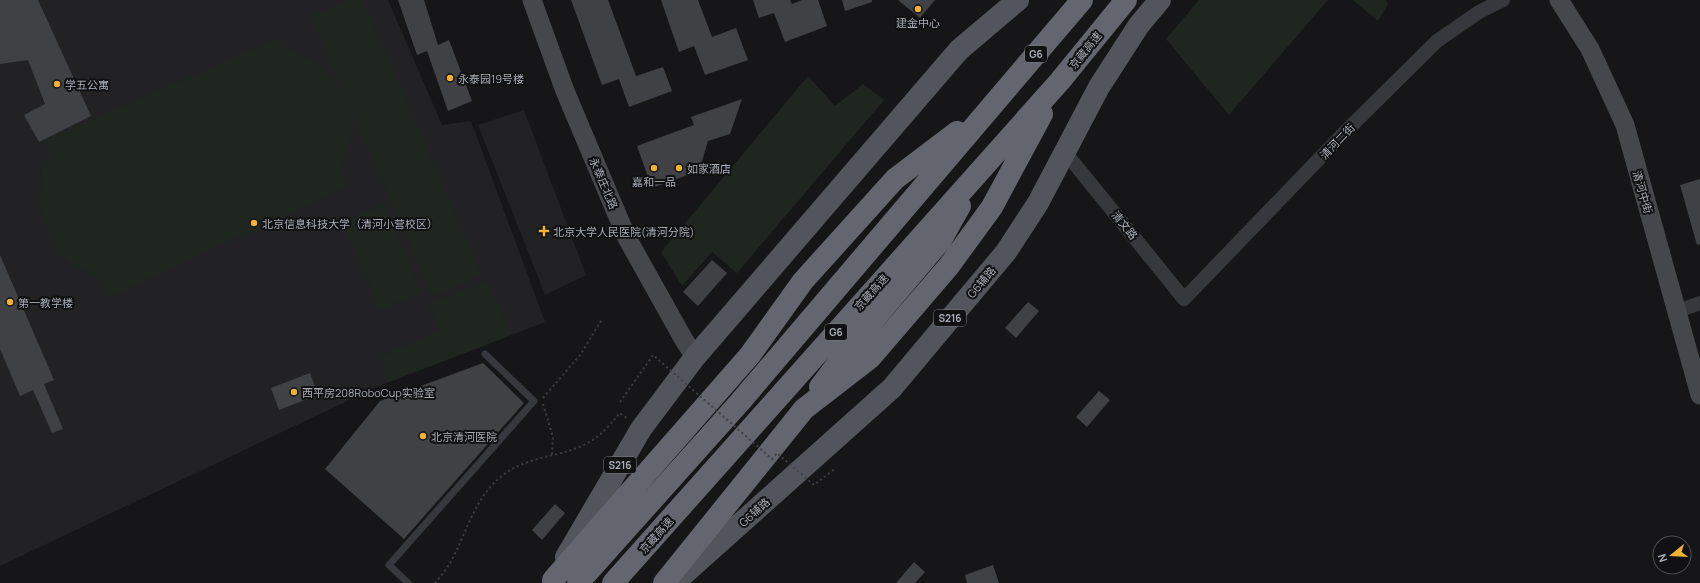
<svg xmlns="http://www.w3.org/2000/svg" width="1700" height="583" font-family="Manrope,'Noto Sans SC',sans-serif">
<style>
.built{fill:#222225}
.green{fill:#1e261f}
.building{fill:#404145}
.lines{fill:none;stroke-linecap:round;stroke-linejoin:round}
.path{stroke:#3d3f44;stroke-width:2;stroke-dasharray:2 3;stroke-linecap:butt}
.lane{stroke:#37383d;stroke-width:7}
.street{stroke:#37383d;stroke-width:14}
.secondary{stroke:#45474d;stroke-width:19}
.primary{stroke:#53555c;stroke-width:22}
.highway{stroke:#63666e;stroke-width:22}
.path-bridge{stroke:#3d3f44;stroke-width:2;stroke-dasharray:2 3;stroke-linecap:butt}
.poi-dot{fill:#f2b134;stroke:#111113;stroke-width:1.5}
.labels{text-anchor:middle;dominant-baseline:central;stroke-width:4;stroke-linejoin:round;paint-order:stroke}
.shield{fill:#111113;stroke:#7b7e86;stroke-width:1}
.shield-label{font-size:10px;font-weight:bold;fill:#a8adb8}
.poi-label{font-size:11px;fill:#a8adb8;stroke:#111113;text-anchor:start}
.street-label{font-size:11px;fill:#a8adb8;stroke:#111113}
</style>
<rect width="100%" height="100%" fill="#161618"/>
<path class="built" d="M0,0H388L442,125L471,121L545,322L379,386L0,566Z
M524,110L586,275L545,295L478,125Z"/>
<path class="green" d="M349,0H363L482,275L432,296L349,105C350,109 352,115 353,120C354,138 346,156 340,172L347,186L110,297L97,277L70,263L59,252L50,236L42,217L40,201L42,169L51,156L45,140L279,38L287,51C316,58 327,72 344,93L311,16Z
M1199,0H1328L1229,115L1166,39Z
M1353,0H1386L1388,4L1378,21Z
M808,76L835,106L863,84L884,100L737,273L712,252L682,286L661,252Z
M385,204L422,292L380,310L343,222Z
M488,281L512,335L389,382L380,356L439,331L429,304Z"/>
<path class="building" d="M0,0H38L91,116L39,142L24,115L45,104L28,60L0,64Z
M398,0H424L438,45L449,40L472,101L448,111L427,51L417,55Z
M571,0H608L636,76L663,67L672,91L629,107L619,79L602,85Z
M661,0H698L712,37L736,28L748,60L705,75L694,46L679,52Z
M753,0H790L792,4L802,0H818L827,26L785,42L774,13L759,18Z
M842,0H872V2L845,11Z
M898,0H935L920,18Z
M742,99L730,134L708,141L699,171L652,188L637,146L694,125L691,117Z
M1700,179V244L1697,245L1680,185Z
M0,255L54,380L44,384L63,429L52,433L33,390L20,396L0,349Z
M712,260L727,273L698,306L683,292Z
M1028,302L1039,311L1016,338L1005,328Z
M483,363L524,403L404,539L325,469L380,401Z
M310,373L318,395L279,410L271,388Z
M1099,391L1110,400L1087,427L1076,417Z
M555,504L565,513L542,540L532,530Z
M914,562L925,572L915,583H896Z
M993,565L999,583H967L965,575Z"/>
<g class="lines">
<path class="path" d="M543,398L581,354L602,319
M543,404L553,437L552,455
M435,583C440,577 446,570 450,563C467,533 474,497 503,475C531,454 564,458 591,441C603,434 611,423 620,413L628,419"/>
<path class="lane" d="M408,583L389,565L534,401L485,354"/>
<path class="street" d="M1065,152L1184,299L1343,134L1437,41L1479,12L1503,0
M1677,311L1700,303"/>
<path class="secondary" d="M532,0L565,91L627,238L684,340L695,357
M1559,0L1590,49L1625,125L1700,395"/>
<path class="primary" d="M566,557L641,429L695,357L959,50L1018,0
M674,583L892,388L1006,252L1038,203L1099,87L1139,25L1160,0"/>
<path class="highway" d="M820,387L844,355L941,240L960,206
M553,580L750,355L803,281L895,179L957,132
M578,583L740,402L1082,0
M613,583L1060,81L1126,0
M664,583L804,409L870,358L949,266L992,207L1042,114"/>
<path class="path-bridge" d="M620,402L653,355L772,459L777,453L814,485L836,468"/>
</g>
<g class="poi-dot">
<circle cx="918" cy="9" r="4"/>
<circle cx="450" cy="78" r="4"/>
<circle cx="57" cy="84" r="4"/>
<circle cx="654" cy="168" r="4"/>
<circle cx="679" cy="168" r="4"/>
<circle cx="254" cy="223" r="4"/>
<path d="M542 225h4v4h4v4h-4v4h-4v-4h-4v-4h4z"/>
<circle cx="10" cy="302" r="4"/>
<circle cx="294" cy="392" r="4"/>
<circle cx="423" cy="436" r="4"/>
</g>
<g class="labels">
<g class="shield">
<rect x="1025" y="46" width="22" height="16" rx="3"/>
<rect x="934" y="310" width="32" height="16" rx="3"/>
<rect x="825" y="324" width="22" height="16" rx="3"/>
<rect x="604" y="457" width="32" height="16" rx="3"/>
</g>
<g class="shield-label">
<text x="1036" y="54">G6</text>
<text x="950" y="318">S216</text>
<text x="836" y="332">G6</text>
<text x="620" y="465">S216</text>
</g>
<g class="poi-label">
<text x="918" y="22" text-anchor="middle">建金中心</text>
<text x="458" y="78">永泰园19号楼</text>
<text x="65" y="84">学五公寓</text>
<text x="687" y="168">如家酒店</text>
<text x="654" y="181" text-anchor="middle">嘉和一品</text>
<text x="262" y="223">北京信息科技大学（清河小营校区）</text>
<text x="553" y="231">北京大学人民医院(清河分院)</text>
<text x="18" y="302">第一教学楼</text>
<text x="302" y="392">西平房208RoboCup实验室</text>
<text x="431" y="436">北京清河医院</text>
</g>
<g class="street-label">
<text transform="translate(1085 50) rotate(-51)">京藏高速</text>
<text transform="translate(1337 141) rotate(-46)">清河二街</text>
<text transform="translate(604 183) rotate(67)">永泰庄北路</text>
<text transform="translate(1643 192) rotate(74)">清河中街</text>
<text transform="translate(1125 225) rotate(51)">清文路</text>
<text transform="translate(981 282) rotate(-50)">G6辅路</text>
<text transform="translate(871 292) rotate(-48)">京藏高速</text>
<text transform="translate(754 512) rotate(-42)">G6辅路</text>
<text transform="translate(656 535) rotate(-48)">京藏高速</text>
</g>
</g>
<g transform="translate(1672 555) rotate(252)"><circle r="19" fill="#111113" stroke="#4d4f55"/>
<path d="M0-3L7 15L0 10L-7 15Z" fill="#f2b134"/>
<text y="-6" font-size="11" font-weight="bold" text-anchor="middle" fill="#a8adb8">N</text>
</g>
</svg>
